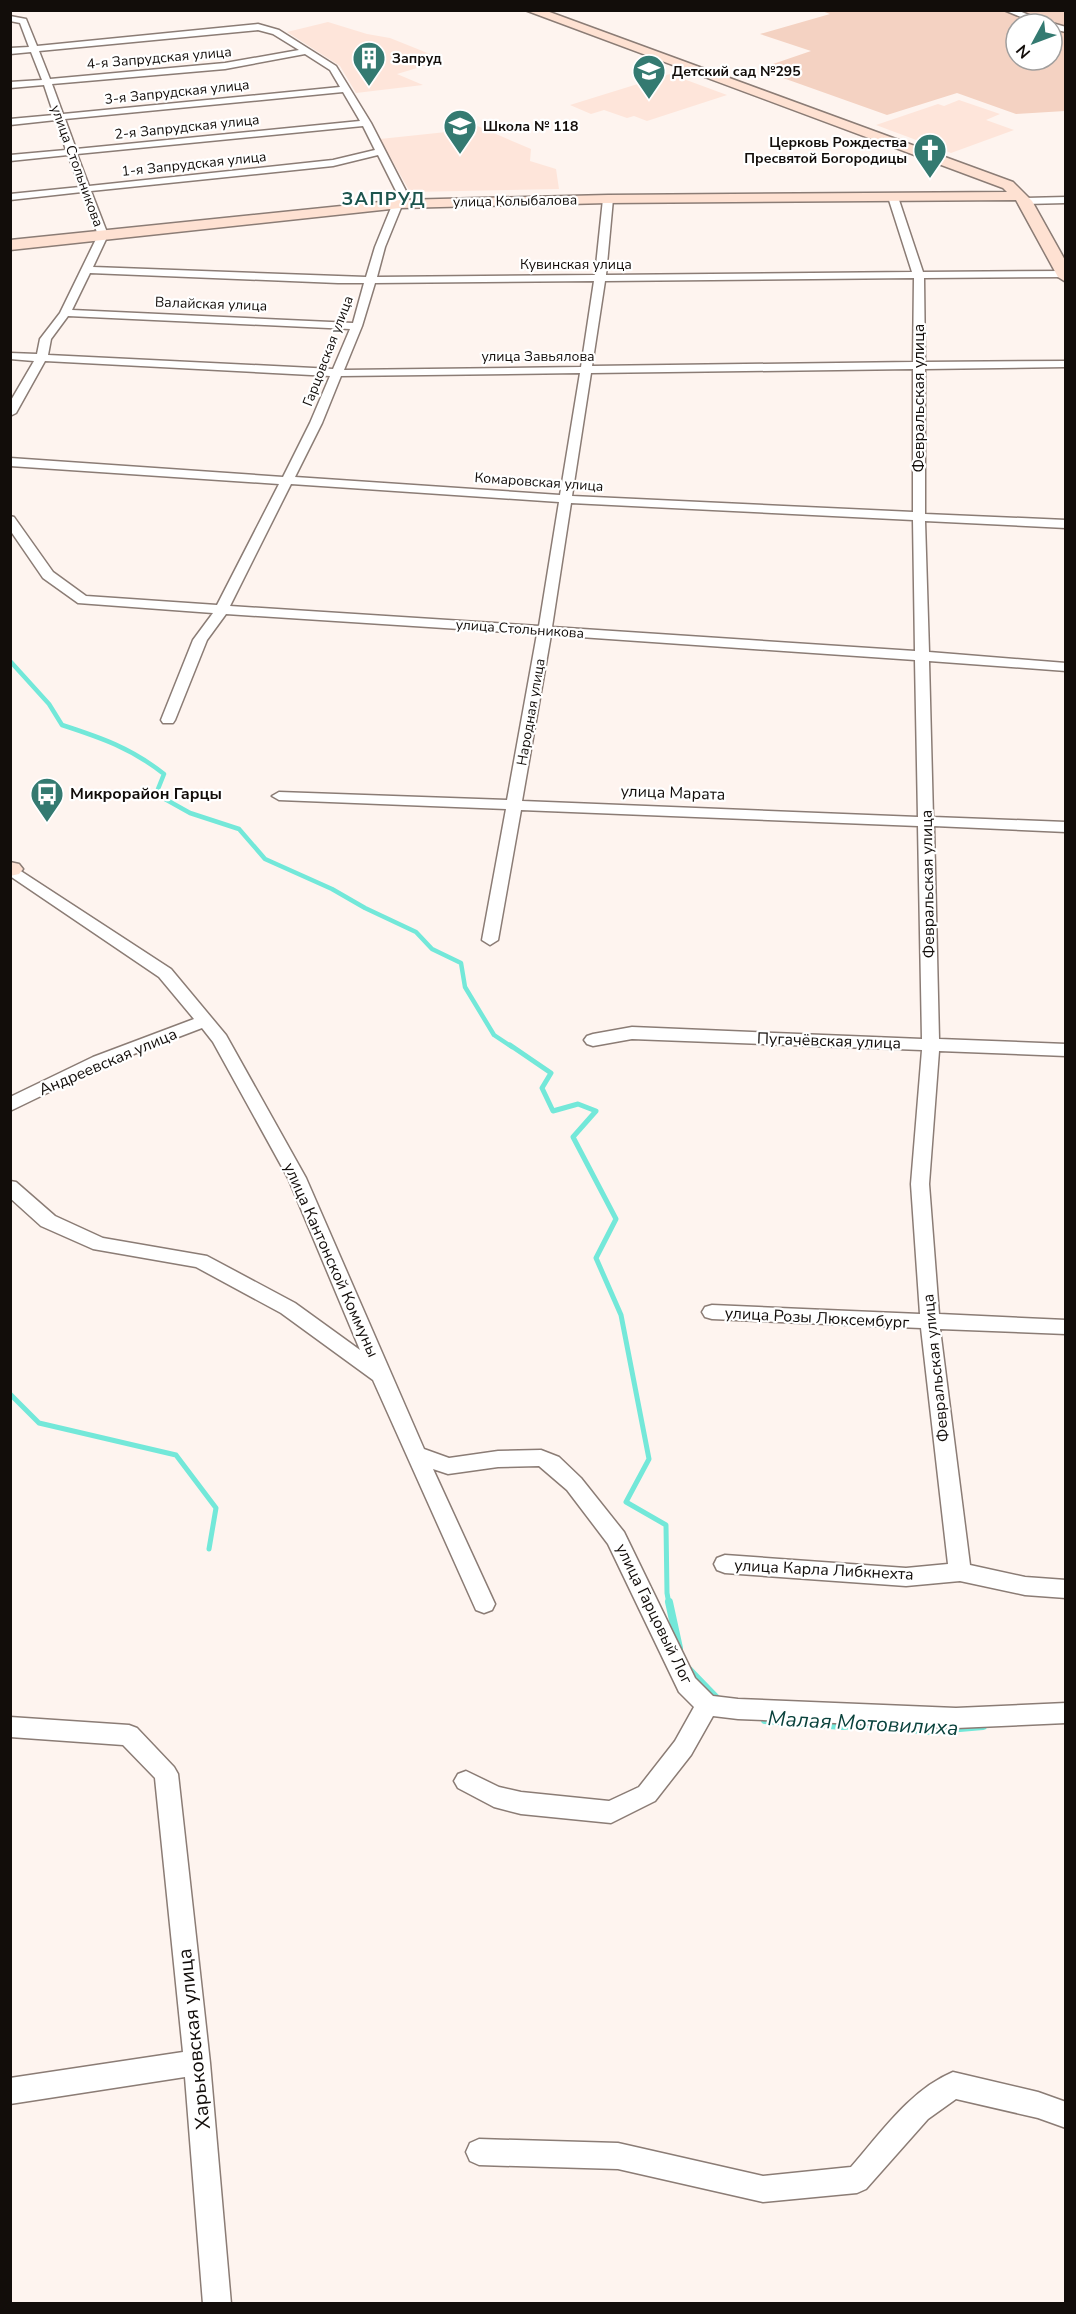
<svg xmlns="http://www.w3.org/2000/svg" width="1076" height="2314" font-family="'Nunito Sans',sans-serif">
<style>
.built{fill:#fee5da}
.green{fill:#f4d2c2;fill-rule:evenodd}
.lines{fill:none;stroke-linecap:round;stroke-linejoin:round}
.stream-far2{stroke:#73e8d9;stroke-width:4.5}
.stream-far1{stroke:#73e8d9;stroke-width:5}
.stream{stroke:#73e8d9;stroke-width:8}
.street-casing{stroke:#8b7c75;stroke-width:3}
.secondary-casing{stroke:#8b7c75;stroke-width:3}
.street{fill:#fff;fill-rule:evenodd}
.secondary{fill:#fee1d2;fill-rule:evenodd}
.labels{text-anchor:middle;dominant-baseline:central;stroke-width:4.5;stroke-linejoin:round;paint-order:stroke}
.far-street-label{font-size:14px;fill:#120d0a;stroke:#fff}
.far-poi-label{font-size:14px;font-weight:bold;fill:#120d0a;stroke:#fff;text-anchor:start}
.street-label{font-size:16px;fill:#120d0a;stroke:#fff}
.poi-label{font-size:16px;font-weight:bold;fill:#120d0a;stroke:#fff;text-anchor:start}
.far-district-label{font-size:18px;font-weight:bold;letter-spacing:1.5px;fill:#1c554e;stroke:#fff}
.near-street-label{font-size:20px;fill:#120d0a;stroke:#fff}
.near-water-label{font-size:21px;font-style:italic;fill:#0a423c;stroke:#fff}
</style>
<rect width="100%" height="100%" fill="#fef4ef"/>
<path class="built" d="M328,22L367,34L390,38L435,56L425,59L434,63L397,74L423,85L356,93L340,66L287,32Z
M670,74L727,95L647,121L634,116L627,118L604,110L591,114L570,105Z
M959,100L1000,114L986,120L1014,130L951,153L876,125L938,104L944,106Z
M475,125L531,149L530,161L556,169L559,189L410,192L380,139L456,131Z"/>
<path class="green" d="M822,11H1065V111L1016,114L957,93L887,115L758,69L811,51L760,34L830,14ZM1016,24H1052V60H1016Z"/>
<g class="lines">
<path class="stream-far2" d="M10,661L49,704L62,725C102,738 131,748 164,774L156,794L190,813L239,829L265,859L332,889L365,908L416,932L432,949L461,963L465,987L494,1035L512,1047"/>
<path class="stream-far1" d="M510,1045L551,1073L542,1088L553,1111L578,1104L596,1111L573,1137L616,1219L596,1258L621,1315L649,1459L626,1502L666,1525L667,1593L669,1604
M10,1394L39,1423L176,1455L216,1508L209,1549"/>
<path class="stream" d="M669,1602L679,1648
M689,1670L718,1700
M765,1720L842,1726L867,1724
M888,1724L925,1731L983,1726"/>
<defs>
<path id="street" d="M1004,10H1017L1050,24L1052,23L1066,27V32L1052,29V24H1038Z
M10,16L26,19L37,46L258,24L279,30L336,66L371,123L407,193L385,247L377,277L595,275L603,199L608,196L613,199L606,275L912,272L888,197L893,194L898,197L923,272L1066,271V277L924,278L925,362L1066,361V367L925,369V514L1066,520V528L925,521L929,652L1066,663V671L929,661L933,817L1066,822V832L934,826L939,1039L1066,1044V1056L939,1051L929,1184L939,1314L1066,1320V1334L940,1329L970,1565L1025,1577L1066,1580V1598L1025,1595L960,1581L906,1586L725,1573L717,1570L714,1564L717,1558L725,1555L906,1568L948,1564L921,1328L712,1319L705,1317L702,1312L705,1307L712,1305L920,1314L911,1184L922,1050L632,1039L593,1046L587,1044L584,1040L587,1036L593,1034L632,1027L922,1039L918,826L521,810L498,940L490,945L482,940L506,809L279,800L272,796L279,792L507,800L537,634L226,614L207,640L175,720L173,723H163L161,720L193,640L213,613L78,603L43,578L10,530V516L14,517L53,572L86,596L217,605L279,484L10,466V458L283,477L310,423L330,376L45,361L16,413L10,416V402L34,361L10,359V353L37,354L40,339L60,313L98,235L82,192L10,200V194L80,187L68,155L10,161V155L66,150L56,120L10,125V119L54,115L44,85L10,88V82L42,80L31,52L10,54V48L29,47L20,23L10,21ZM258,30L273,34L299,50L225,63L50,79L39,51ZM305,54L330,70L340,87L63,114L52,84L225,69ZM343,92L360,121L76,149L65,119ZM363,126L375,150L333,160L89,186L77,154ZM378,155L397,193L375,247L366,277L93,267L108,235L91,191L333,166ZM90,273L338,283H364L353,323L72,310ZM914,278L913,362L592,366L605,281ZM594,281L581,367L344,370L362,326L375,283ZM68,316L350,329L333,369L48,355L51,339ZM913,369V512L572,496L591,373ZM580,373L560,495L295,477L322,423L341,376ZM291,484L559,502L539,626L230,606ZM571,503L913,520L915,651L552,627ZM551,635L915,660L918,817L522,801Z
M1066,197V203L1025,204L1020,201L1025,198Z
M10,864L171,969L226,1035L306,1178L424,1449L449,1458L498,1451L541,1450L559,1457L581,1478L624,1532L695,1678L713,1696L738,1699L956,1708L1066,1703V1723L956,1728L738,1719L713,1716L691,1755L655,1801L611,1823L521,1814L494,1807L458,1788L454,1781L458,1774L466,1771L499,1787L521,1792L609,1801L639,1787L675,1741L694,1707L679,1692L608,1544L567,1490L539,1466L498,1467L448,1474L433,1469L495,1604L492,1610L484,1613L476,1610L373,1380L281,1313L196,1267L93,1249L41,1226L10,1198V1181L16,1182L55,1216L103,1238L207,1256L295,1303L360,1350L288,1178L213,1042L202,1028L105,1065L10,1111V1097L93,1057L194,1019L159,977L10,876Z
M10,1717L129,1725L137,1728L174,1767L178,1774L210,2063L231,2304H203L185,2077L10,2104V2078L183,2052L155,1778L123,1745L10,1737Z
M953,2072L1038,2092L1066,2102V2128L1038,2118L956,2099L928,2119L866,2189L857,2193L763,2202L618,2169L479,2165L470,2161L466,2152L470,2143L479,2139L618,2143L763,2176L851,2167C880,2134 910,2090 953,2072Z"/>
<path id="secondary" d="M525,10H544L1013,182L1032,201L1066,262V282L1058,277L1016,200L608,203L400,208L10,250V240L400,200L608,195L1007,192L1003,188Z
M10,862L19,864L23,869L19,874L10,876Z"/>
</defs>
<use href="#street" class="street-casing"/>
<use href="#secondary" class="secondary-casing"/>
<use href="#street" class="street"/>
<use href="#secondary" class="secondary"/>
</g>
<defs>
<symbol id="building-pin" viewBox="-11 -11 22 30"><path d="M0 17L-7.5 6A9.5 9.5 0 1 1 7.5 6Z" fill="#347a71" stroke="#fff"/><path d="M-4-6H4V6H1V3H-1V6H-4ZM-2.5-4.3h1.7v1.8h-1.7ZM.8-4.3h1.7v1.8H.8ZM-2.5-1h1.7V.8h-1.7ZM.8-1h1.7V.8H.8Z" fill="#fff"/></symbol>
<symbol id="school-pin" viewBox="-11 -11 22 30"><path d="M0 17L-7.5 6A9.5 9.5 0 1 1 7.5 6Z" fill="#347a71" stroke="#fff"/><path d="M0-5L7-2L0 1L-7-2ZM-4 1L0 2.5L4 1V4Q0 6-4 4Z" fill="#fff"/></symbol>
<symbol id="church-pin" viewBox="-11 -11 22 30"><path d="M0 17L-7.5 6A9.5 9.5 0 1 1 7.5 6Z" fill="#347a71" stroke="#fff"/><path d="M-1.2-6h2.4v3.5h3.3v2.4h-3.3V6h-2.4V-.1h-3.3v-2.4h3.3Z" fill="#fff"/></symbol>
<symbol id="bus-pin" viewBox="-11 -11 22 30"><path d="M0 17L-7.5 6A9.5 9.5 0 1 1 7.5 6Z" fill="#347a71" stroke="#fff"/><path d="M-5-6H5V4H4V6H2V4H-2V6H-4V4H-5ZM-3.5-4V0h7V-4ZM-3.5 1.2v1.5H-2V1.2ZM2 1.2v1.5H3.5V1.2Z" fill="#fff"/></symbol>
</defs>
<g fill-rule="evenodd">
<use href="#building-pin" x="350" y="39" width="38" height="52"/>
<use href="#school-pin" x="630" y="52" width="38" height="52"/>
<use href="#school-pin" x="441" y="107" width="38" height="52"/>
<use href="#church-pin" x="911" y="131" width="38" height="52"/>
<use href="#bus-pin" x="28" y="775" width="38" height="52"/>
</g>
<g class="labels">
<g class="far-street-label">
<text transform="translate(159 58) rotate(-5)">4-я Запрудская улица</text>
<text transform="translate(177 92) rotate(-6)">3-я Запрудская улица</text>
<text transform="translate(187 127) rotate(-6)">2-я Запрудская улица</text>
<text transform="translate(194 164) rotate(-6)">1-я Запрудская улица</text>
<text transform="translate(77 166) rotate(70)">улица Стольникова</text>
<text transform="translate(515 201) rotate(-1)">улица Колыбалова</text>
<text x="576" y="264">Кувинская улица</text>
<text transform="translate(211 304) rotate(2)">Валайская улица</text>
<text transform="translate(328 351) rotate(-69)">Гарцовская улица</text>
<text x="538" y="356">улица Завьялова</text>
<text transform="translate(539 482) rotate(4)">Комаровская улица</text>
<text transform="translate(520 629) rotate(4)">улица Стольникова</text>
<text transform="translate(531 712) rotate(-80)">Народная улица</text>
</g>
<g class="far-poi-label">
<text x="392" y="58">Запруд</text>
<text x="672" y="71">Детский сад №295</text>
<text x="483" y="126">Школа № 118</text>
<text x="907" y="142" text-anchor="end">Церковь Рождества<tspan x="907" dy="16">Пресвятой Богородицы</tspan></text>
</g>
<g class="street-label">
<text transform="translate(919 398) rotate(-90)">Февральская улица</text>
<text transform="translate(673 793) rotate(2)">улица Марата</text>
<text transform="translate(928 884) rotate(-91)">Февральская улица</text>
<text transform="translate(829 1041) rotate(2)">Пугачёвская улица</text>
<text transform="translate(108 1062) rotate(-23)">Андреевская улица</text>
<text transform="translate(331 1260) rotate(66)">улица Кантонской Коммуны</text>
<text transform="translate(817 1318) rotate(3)">улица Розы Люксембург</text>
<text transform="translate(936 1368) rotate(-96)">Февральская улица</text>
<text transform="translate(824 1570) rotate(3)">улица Карла Либкнехта</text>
<text transform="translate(654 1614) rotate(64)">улица Гарцовый Лог</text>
</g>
<g class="poi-label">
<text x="70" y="794">Микрорайон Гарцы</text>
</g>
<g class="far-district-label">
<text x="384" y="199">ЗАПРУД</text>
</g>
<g class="near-street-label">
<text transform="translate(194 2039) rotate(-96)">Харьковская улица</text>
</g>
<g class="near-water-label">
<text transform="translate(863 1723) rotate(3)">Малая Мотовилиха</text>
</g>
</g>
<rect width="1076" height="2314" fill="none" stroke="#120d0a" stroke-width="24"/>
<g transform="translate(1034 42) rotate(229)"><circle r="28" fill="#ffffff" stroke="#a09e9d" stroke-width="1.5"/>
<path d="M0-4.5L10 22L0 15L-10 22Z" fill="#347a71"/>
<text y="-9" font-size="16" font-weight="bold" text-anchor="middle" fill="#120d0a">N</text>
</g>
</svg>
